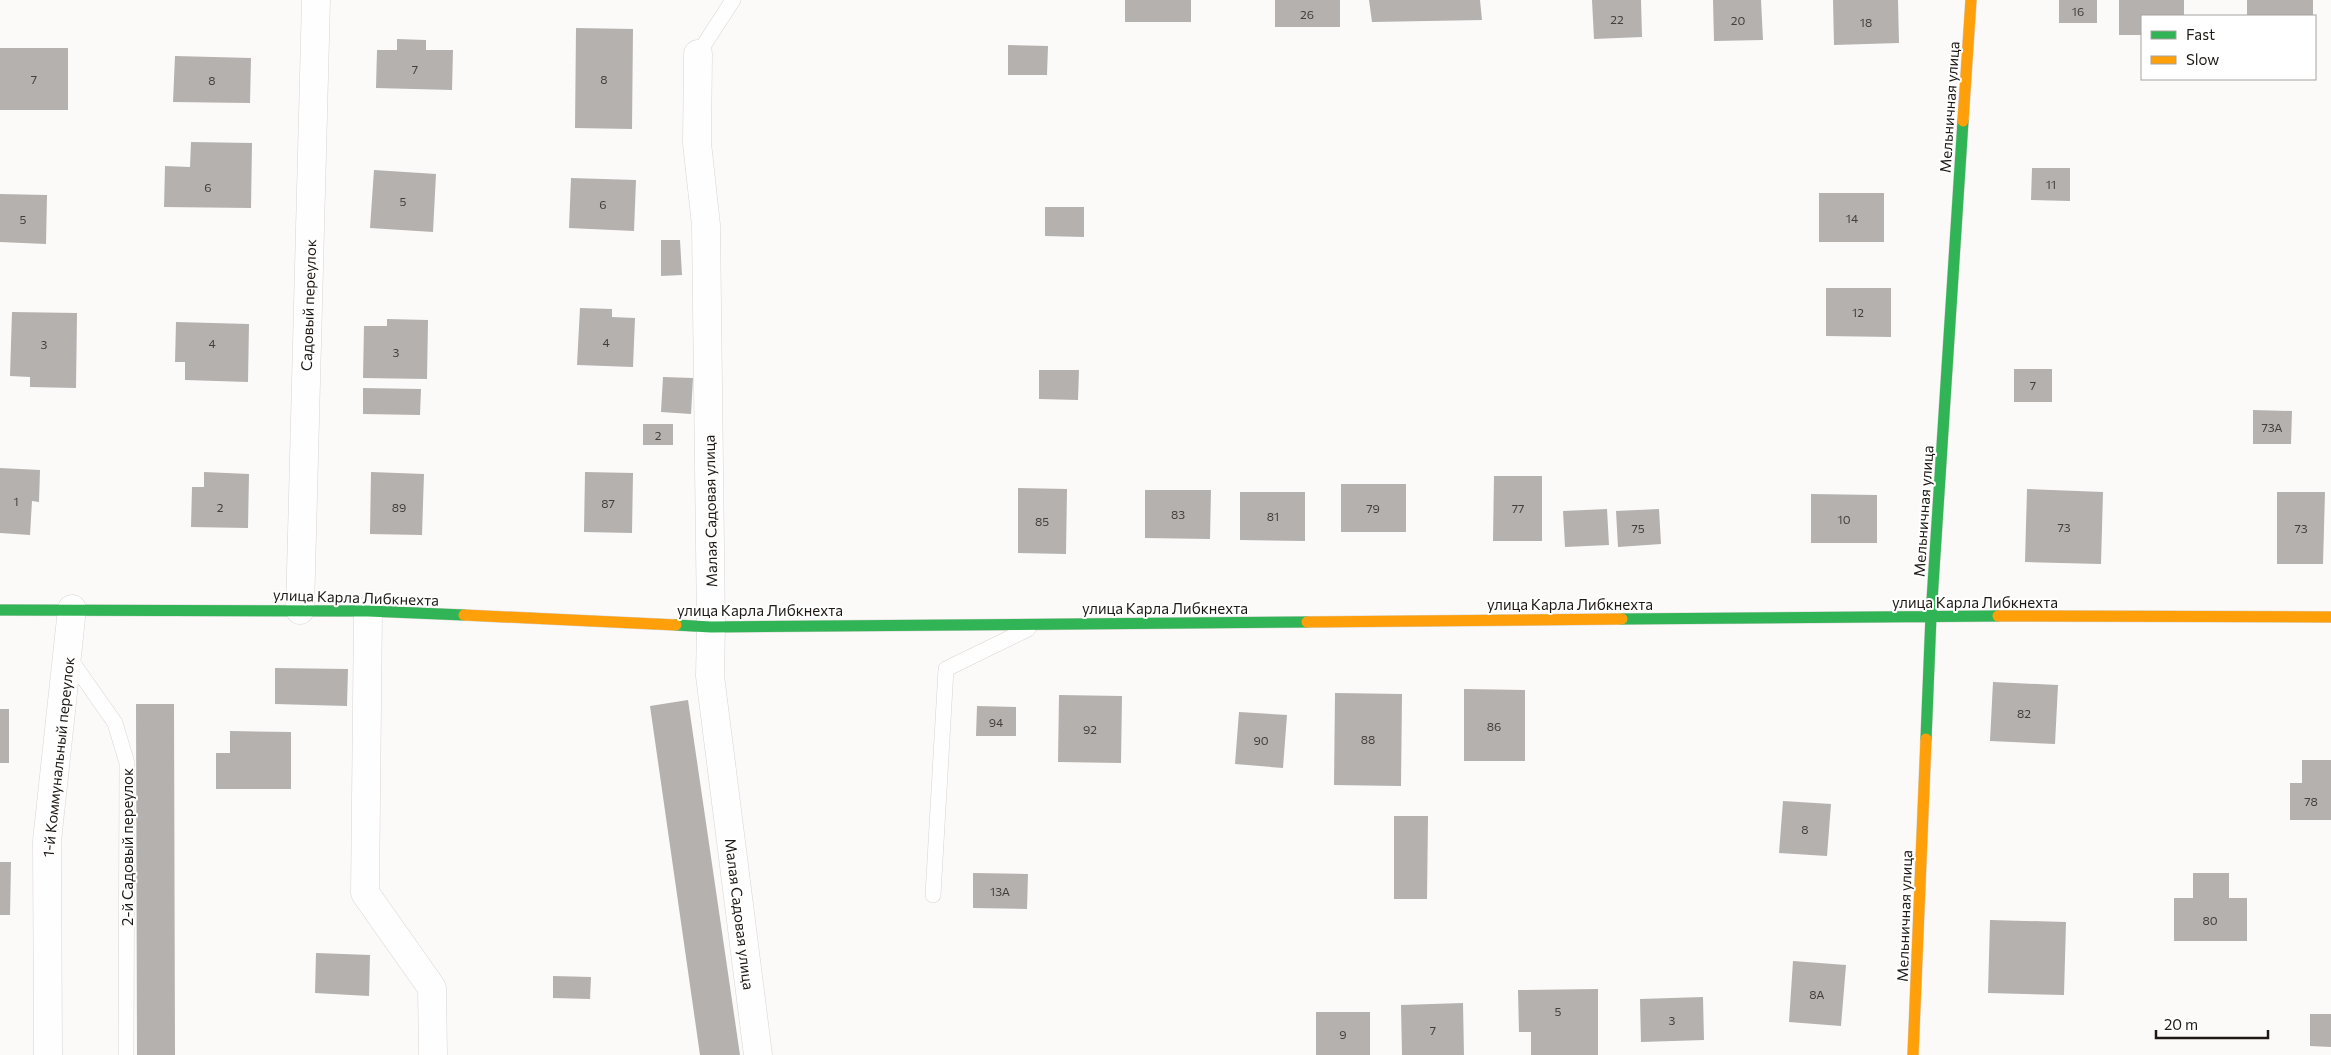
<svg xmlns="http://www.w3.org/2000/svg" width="2331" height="1055" font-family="Commissioner,sans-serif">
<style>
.building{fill:#b4b1af}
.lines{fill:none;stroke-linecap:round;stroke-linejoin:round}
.lane-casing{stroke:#d7d4d1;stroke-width:16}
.street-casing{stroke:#d7d4d1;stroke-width:29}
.fast-casing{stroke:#d7d4d1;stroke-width:12}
.slow-casing{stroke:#d7d4d1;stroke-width:12}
.lane{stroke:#fffefe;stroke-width:15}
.street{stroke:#fffefe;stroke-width:28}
.fast{stroke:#30b455;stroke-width:11}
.slow{stroke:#ff9f0a;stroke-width:11}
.labels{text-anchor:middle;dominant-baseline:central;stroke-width:4;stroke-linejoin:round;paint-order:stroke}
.number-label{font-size:12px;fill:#443f3c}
.street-label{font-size:15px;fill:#1e1915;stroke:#fff}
</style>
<rect width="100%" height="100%" fill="#fcfaf9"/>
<path class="building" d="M1125,0H1191V22H1125Z
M1275,0H1340V27H1275Z
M1369,0H1480L1482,20L1372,22Z
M1592,0H1641L1642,37L1594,39Z
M1713,0H1761L1763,40L1714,41Z
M1833,0H1898L1899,43L1834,45Z
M2059,0H2097V23H2059Z
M2119,0H2184V16H2142V35H2119Z
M2247,0H2313V16H2247Z
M576,28L633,29L632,129L575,128Z
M397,39L426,40V50H453L452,90L376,88L377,50H397Z
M1008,45L1048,46L1047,75H1008Z
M0,48H68V110H0Z
M175,56L251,58L250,103L173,102Z
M191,142L252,143L251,208L164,207L165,166L190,167Z
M2032,168H2070V201L2031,200Z
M374,170L436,174L433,232L370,228Z
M571,178L636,180L634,231L569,228Z
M1819,193H1884V242H1819Z
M0,194L47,195L46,244L0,242Z
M1045,207H1084V237L1045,236Z
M661,240H680L682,275L661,276Z
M1826,288H1891V337L1826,336Z
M580,308L612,309V317L635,318L633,367L577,365Z
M12,312L77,313L76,388L30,387V377L10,376Z
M387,319L428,320L427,379L363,378L364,326H387Z
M176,322L249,324L248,382L185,380V362H175Z
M2014,369H2052V402H2014Z
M1039,370H1079L1078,400L1039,399Z
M663,377L693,378L691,414L661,412Z
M363,388L421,389L420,415L363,414Z
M2253,410L2292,411L2291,444H2253Z
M643,424H673V445H643Z
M0,468L40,470L39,502L32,501L30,535L0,533Z
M204,472L249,474L248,528L191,527L192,487H204Z
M371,472L424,474L422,535L370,534Z
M585,472L633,473L632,533L584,532Z
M1494,476H1542V541H1493Z
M1341,484H1406V532H1341Z
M1018,488L1067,489L1066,554L1018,553Z
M2027,489L2103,492L2101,564L2025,562Z
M1145,490H1211L1210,539L1145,538Z
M1240,492H1305V541L1240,540Z
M2277,492H2325L2323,564H2277Z
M1811,494L1877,495V543H1811Z
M1607,509L1609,545L1565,547L1563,511Z
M1659,509L1661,544L1618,547L1616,511Z
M275,668L348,669L347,706L275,704Z
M1993,682L2058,685L2055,744L1990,741Z
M1464,689L1525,690V761H1464Z
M1335,693L1402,694L1401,786L1334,785Z
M1059,695L1122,696L1121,763L1058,762Z
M688,700L740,1055H700L650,706Z
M136,704H174L175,1055H137Z
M977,706L1016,707V736H976Z
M0,709H9V763H0Z
M1239,712L1287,715L1283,768L1235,764Z
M230,731L291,732V789H216V753H230Z
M2302,760H2331V820H2290V783H2302Z
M1783,801L1831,804L1827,856L1779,853Z
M1394,816H1428L1427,899H1394Z
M0,862H11L10,915H0Z
M973,873L1028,874L1027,909L973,908Z
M2193,873H2229V898H2247V941H2174V898H2193Z
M1990,920L2066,922L2064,995L1988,993Z
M316,953L370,955L369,996L315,993Z
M1793,961L1846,965L1841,1026L1789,1022Z
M553,976L591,977L590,999L553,998Z
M1598,989V1055H1531V1032H1519L1518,990Z
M1703,997L1704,1040L1641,1042L1640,999Z
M1463,1003L1464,1055H1402L1401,1005Z
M1316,1012H1370V1055H1316Z
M2310,1014H2331V1047L2310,1046Z"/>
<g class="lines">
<defs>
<path id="lane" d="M698,54L733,0
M68,656L115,723L127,763L126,1055
M933,895L946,669L1028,629"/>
<path id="street" d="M698,54L697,143L706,225L711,627L710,676L758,1055
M300,610L316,0
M368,611L365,893L432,988L433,1055
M48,1055L47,841L72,609"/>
<path id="fast" d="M0,610L368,611L464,615
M1622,619L1998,616
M676,625L711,627L1307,622
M1926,739L1931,616L1963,121"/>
<path id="slow" d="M1963,121L1971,0
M464,615L676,625
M1998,616L2331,617
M1307,622L1622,619
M1913,1055L1926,739"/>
</defs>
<use href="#lane" class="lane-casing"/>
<use href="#street" class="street-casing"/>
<use href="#fast" class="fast-casing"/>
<use href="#slow" class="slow-casing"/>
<use href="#lane" class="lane"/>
<use href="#street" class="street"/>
<use href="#fast" class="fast"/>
<use href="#slow" class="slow"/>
</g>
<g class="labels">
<g class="number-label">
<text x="2078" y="11">16</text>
<text x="1307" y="14">26</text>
<text x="1617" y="19">22</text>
<text x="1738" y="20">20</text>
<text x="1866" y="22">18</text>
<text x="415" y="69">7</text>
<text x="34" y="79">7</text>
<text x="604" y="79">8</text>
<text x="212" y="80">8</text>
<text x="2051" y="184">11</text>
<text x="208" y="187">6</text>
<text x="403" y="201">5</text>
<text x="603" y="204">6</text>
<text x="1852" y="218">14</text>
<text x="23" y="219">5</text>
<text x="1858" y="312">12</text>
<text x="606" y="342">4</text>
<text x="212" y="343">4</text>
<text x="44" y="344">3</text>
<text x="396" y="352">3</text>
<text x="2033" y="385">7</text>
<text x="2272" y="427">73А</text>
<text x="658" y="435">2</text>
<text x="16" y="501">1</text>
<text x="608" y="503">87</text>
<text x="220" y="507">2</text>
<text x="399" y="507">89</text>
<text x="1373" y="508">79</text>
<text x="1518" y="508">77</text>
<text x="1178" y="514">83</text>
<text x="1273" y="516">81</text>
<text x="1844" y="519">10</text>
<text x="1042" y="521">85</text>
<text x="2064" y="527">73</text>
<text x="1638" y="528">75</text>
<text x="2301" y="528">73</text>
<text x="2024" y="713">82</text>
<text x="996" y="722">94</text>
<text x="1494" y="726">86</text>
<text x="1090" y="729">92</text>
<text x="1368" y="739">88</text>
<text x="1261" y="740">90</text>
<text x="2311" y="801">78</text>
<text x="1805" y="829">8</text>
<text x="1000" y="891">13А</text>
<text x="2210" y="920">80</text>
<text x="1817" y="994">8А</text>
<text x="1558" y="1011">5</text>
<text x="1672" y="1020">3</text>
<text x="1433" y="1030">7</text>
<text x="1343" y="1034">9</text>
</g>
<g class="street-label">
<text transform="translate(1949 107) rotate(-86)">Мельничная улица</text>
<text transform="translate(308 305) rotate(-88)">Садовый переулок</text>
<text transform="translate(710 511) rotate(-91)">Малая Садовая улица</text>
<text transform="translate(1923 511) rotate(-86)">Мельничная улица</text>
<text transform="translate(356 597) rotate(2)">улица Карла Либкнехта</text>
<text x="1975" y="602">улица Карла Либкнехта</text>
<text x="1570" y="604">улица Карла Либкнехта</text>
<text x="1165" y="608">улица Карла Либкнехта</text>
<text x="760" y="610">улица Карла Либкнехта</text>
<text transform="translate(58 757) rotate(-84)">1-й Коммунальный переулок</text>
<text transform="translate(127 847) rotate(-90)">2-й Садовый переулок</text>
<text transform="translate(740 914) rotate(83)">Малая Садовая улица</text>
<text transform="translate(1904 916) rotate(-88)">Мельничная улица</text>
</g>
</g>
<rect x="2141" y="15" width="175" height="65" fill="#ffffff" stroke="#a5a3a1"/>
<rect x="2151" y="31" width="25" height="8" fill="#30b455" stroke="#a5a3a1"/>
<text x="2186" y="40" font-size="15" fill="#1e1915">Fast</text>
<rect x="2151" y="56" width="25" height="8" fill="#ff9f0a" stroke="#a5a3a1"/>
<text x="2186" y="65" font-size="15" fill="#1e1915">Slow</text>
<path d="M2156 1030v8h112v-8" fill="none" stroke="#1e1915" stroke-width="2.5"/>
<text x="2164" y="1030" font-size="15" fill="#1e1915" stroke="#ffffff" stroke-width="4" paint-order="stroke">20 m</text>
</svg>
